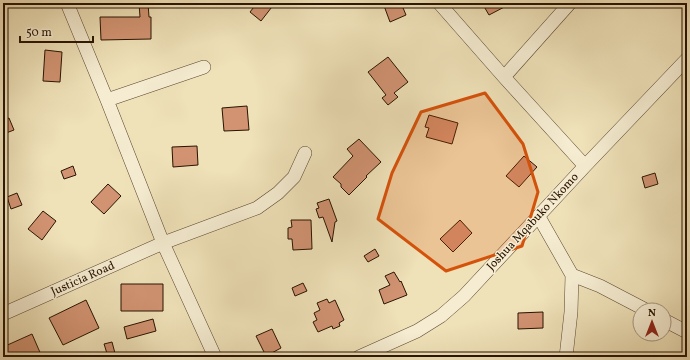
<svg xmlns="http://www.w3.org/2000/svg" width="690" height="360" font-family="Vollkorn,serif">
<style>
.building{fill:#d19372;stroke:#281300}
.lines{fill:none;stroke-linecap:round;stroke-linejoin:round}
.minor-casing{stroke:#5a462e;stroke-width:14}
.minor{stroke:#f5ecd1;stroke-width:13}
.marked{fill:#d5520b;fill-opacity:0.2;stroke:#d5520b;stroke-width:3;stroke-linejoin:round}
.labels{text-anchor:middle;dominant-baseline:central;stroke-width:3;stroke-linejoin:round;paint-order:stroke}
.street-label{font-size:12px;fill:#281300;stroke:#f5ecd1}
</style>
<rect width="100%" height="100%" fill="#efe1b8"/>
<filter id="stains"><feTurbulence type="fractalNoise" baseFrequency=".005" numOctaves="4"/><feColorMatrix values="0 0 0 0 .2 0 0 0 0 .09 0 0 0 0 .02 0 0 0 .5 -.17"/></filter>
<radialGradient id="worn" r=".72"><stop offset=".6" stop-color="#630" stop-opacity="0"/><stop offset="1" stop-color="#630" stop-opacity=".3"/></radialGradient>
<path class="building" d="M139,3H148L149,17H151V39L101,40L100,17H140Z
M257,3H275L261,21L250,12Z
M383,3H401L406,15L390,22Z
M482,3H512L489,15Z
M45,50L62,52L60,82L43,81Z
M388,57L408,82L394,93L398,97L388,105L382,98L386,95L368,72Z
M247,106L249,130L224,131L222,108Z
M429,115L458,123L452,144L426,137L429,128L425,127Z
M9,118L14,130L6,133L3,127V120Z
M359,139L381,162L366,176L367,177L349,195L341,187V184L333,177L353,156L347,149Z
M197,146L198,165L173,167L172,147Z
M524,156L537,167L519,187L506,176Z
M73,166L76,175L64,179L61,171Z
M655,173L658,184L645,188L642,177Z
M108,184L121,196L104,214L91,202Z
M17,193L22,205L11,209L7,197Z
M329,199L337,221L335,222L332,242L323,217L319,218L316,209L319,208L317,203Z
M43,211L56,221L42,240L28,229Z
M291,220H311L312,249L293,250L292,239H288V228L292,227Z
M460,220L472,233L453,252L440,239Z
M375,249L379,256L368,262L364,256Z
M394,272L400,282L401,281L407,295L384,304L379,290L390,285L385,276Z
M303,283L307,291L295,296L292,288Z
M121,284H163V311H121Z
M327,299L329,303L335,300L344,320L339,323L340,326L333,329L332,326L318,332L313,322L317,320L314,313L320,310L317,303Z
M86,300L99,328L63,345L49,318Z
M543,312V328L518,329V313Z
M153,319L156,331L127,339L124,327Z
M272,329L281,348L266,356L256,336Z
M32,334L42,357H3V347Z
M112,342L116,357H108L105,347L104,344Z"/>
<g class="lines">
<defs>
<path id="minor" d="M67,3L107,100L163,243L215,357
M439,3L504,77L585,166
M504,77L570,3
M107,100L204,67
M539,217L572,275L600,286L646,310
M3,314L163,243L257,208L278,193L294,177L305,153
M664,320L687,332
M359,357L417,331L441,316L464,296L585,166L687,59
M566,357L571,312L572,275"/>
</defs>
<use href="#minor" class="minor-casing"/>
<use href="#minor" class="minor"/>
</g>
<path class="marked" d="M485,93L523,144L538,192L522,246L446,271L378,219L392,173L421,112Z"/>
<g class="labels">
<g class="street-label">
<text transform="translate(533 222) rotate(-47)">Joshua Mqabuko Nkomo</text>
<text transform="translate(83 279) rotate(-24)">Justicia Road</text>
</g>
</g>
<rect width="690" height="360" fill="none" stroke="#efe1b8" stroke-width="16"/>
<rect x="4" y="4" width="682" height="352" fill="none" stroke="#281300" stroke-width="2"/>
<rect x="8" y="8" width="674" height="344" fill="none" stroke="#281300"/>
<g transform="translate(652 322)"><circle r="19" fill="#f5ecd1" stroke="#a3957d"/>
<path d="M0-3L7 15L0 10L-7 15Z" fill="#8f2418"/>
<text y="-6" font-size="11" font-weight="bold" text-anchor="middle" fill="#281300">N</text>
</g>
<path d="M20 36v6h73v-6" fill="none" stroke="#281300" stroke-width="2"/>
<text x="26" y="36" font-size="12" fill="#281300" stroke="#f5ecd1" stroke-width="3" paint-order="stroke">50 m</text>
<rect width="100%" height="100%" filter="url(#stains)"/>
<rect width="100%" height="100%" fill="url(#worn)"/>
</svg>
